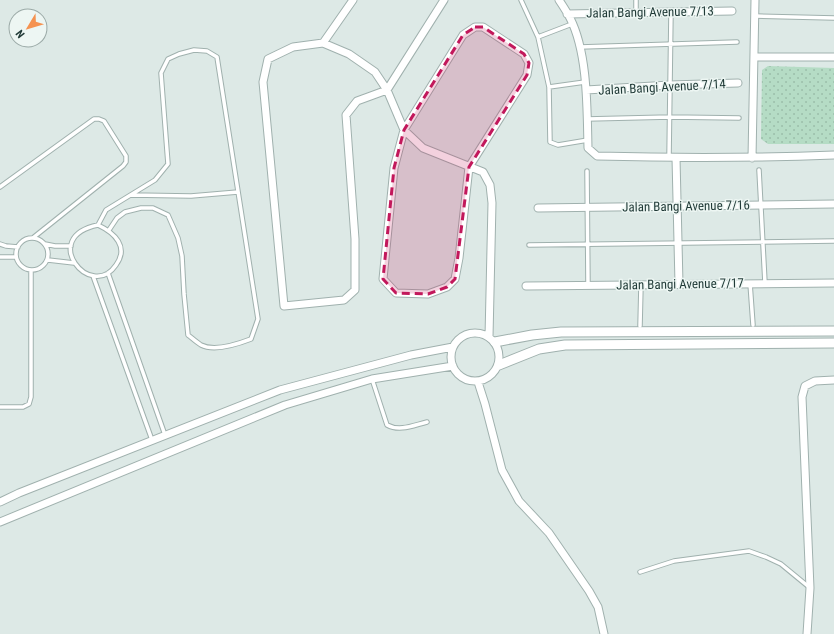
<svg xmlns="http://www.w3.org/2000/svg" width="834" height="634" font-family="'Roboto Condensed',sans-serif">
<style>
.green{fill:url(#green-dots)}
.lines{fill:none;stroke-linecap:round;stroke-linejoin:round}
.service-casing{stroke:#a0b1ae;stroke-width:5.5}
.minor-casing{stroke:#a0b1ae;stroke-width:9}
.tertiary-casing{stroke:#a0b1ae;stroke-width:11}
.service{stroke:#fff;stroke-width:3.5}
.minor{stroke:#fff;stroke-width:7}
.tertiary{stroke:#fff;stroke-width:9}
.marked{fill:#c2185b;fill-opacity:0.2;stroke:#c2185b;stroke-width:3;stroke-dasharray:8 5;stroke-linejoin:round}
.labels{text-anchor:middle;dominant-baseline:central;stroke-width:3;stroke-linejoin:round;paint-order:stroke}
.street-label{font-size:13px;fill:#1f3936;stroke:#edf6f3}
</style>
<defs>
<pattern id="green-dots" width="8" height="8" patternUnits="userSpaceOnUse"><rect width="8" height="8" fill="#b5dcc5"/><path d="M2 2h.1M6 6h.1" fill="none" stroke="#9bbeaa" stroke-width="1.8" stroke-linecap="round"/></pattern>
</defs>
<rect width="100%" height="100%" fill="#dde9e6"/>
<path class="green" d="M768,66L834,68V144H768L761,139L762,70Z"/>
<g class="lines">
<defs>
<path id="service" d="M521,0L538,37L549,87L550,142L558,145L588,140
M636,0V13
M755,16L834,18
M538,37L572,24
M580,47L737,42
M549,87L585,82
M587,119L670,117L739,118
M669,157L671,12
M759,170L765,283
M587,171L588,285
M0,187L94,119H99L104,121L126,156V162L123,166L34,237
M131,195L191,196L238,192
M98,225L106,210L155,180L168,164L161,73L168,59L179,54L194,50L207,51L217,57L258,319L251,339C238,344 215,352 201,345C196,342 192,338 188,335L184,294L182,256L178,238L168,215L153,208H141L125,212L117,218L109,230
M98,225C115,233 129,247 116,265C91,302 38,237 98,225Z
M16 254a16 16 0 1 1 32 0a16 16 0 1 1-32 0Z
M0,244L6,246L18,247
M45,244L55,246H71
M529,245L834,241
M0,257H16
M48,260L74,263
M108,273L165,435
M93,276L152,440
M750,283L753,325
M640,326L641,285
M372,379L387,425C400,432 414,425 427,422
M0,407H23L29,404L31,397V271
M640,572L674,561L749,551L766,557L781,564L809,587"/>
<path id="minor" d="M444,0L387,90L357,101L346,115L355,239V290L344,300L284,306L263,82L268,59L293,47L323,43L349,54L375,72L387,90L404,130L423,148L483,172L490,185L492,203L489,337
M559,0C563,6 567,12 570,18C588,53 587,109 588,148L597,156C676,158 755,158 834,155
M567,14L732,11
M475,27H483L524,54L529,63L527,75L469,167L459,258L455,279L447,287L428,294L396,293L383,279L394,168L404,130L463,35Z
M323,43L353,0
M755,57H834
M586,90L670,85L738,83
M676,158L679,284
M752,158L755,0
M538,208L834,204
M526,286L834,283
M451 357a24 24 0 1 1 48 0a24 24 0 1 1-48 0Z
M478,382L485,404L502,470L519,501L549,533L589,591L598,607L604,634
M0,502L19,493L280,390L411,355L453,347
M0,522L285,405L372,379L453,366
M807,634L810,588L802,397L805,386L815,381L834,380"/>
<path id="tertiary" d="M495,342L532,335L561,332L834,331
M499,365L539,349L565,345L834,343"/>
</defs>
<use href="#service" class="service-casing"/>
<use href="#minor" class="minor-casing"/>
<use href="#tertiary" class="tertiary-casing"/>
<use href="#service" class="service"/>
<use href="#minor" class="minor"/>
<use href="#tertiary" class="tertiary"/>
</g>
<path class="marked" d="M475,27H483L524,54L529,63L527,75L469,167L455,279L447,287L428,294L396,293L383,279L394,168L404,130L463,35Z"/>
<g class="labels">
<g class="street-label">
<text transform="translate(650 12) rotate(-1)">Jalan Bangi Avenue 7/13</text>
<text transform="translate(662 87) rotate(-3)">Jalan Bangi Avenue 7/14</text>
<text transform="translate(686 206) rotate(-1)">Jalan Bangi Avenue 7/16</text>
<text transform="translate(680 284) rotate(-1)">Jalan Bangi Avenue 7/17</text>
</g>
</g>
<g transform="translate(28 28) rotate(232)"><circle r="19" fill="#edf6f3" stroke="#9baaa7"/>
<path d="M0-3L7 15L0 10L-7 15Z" fill="#f59250"/>
<text y="-6" font-size="11" font-weight="bold" text-anchor="middle" fill="#1f3936">N</text>
</g>
</svg>
